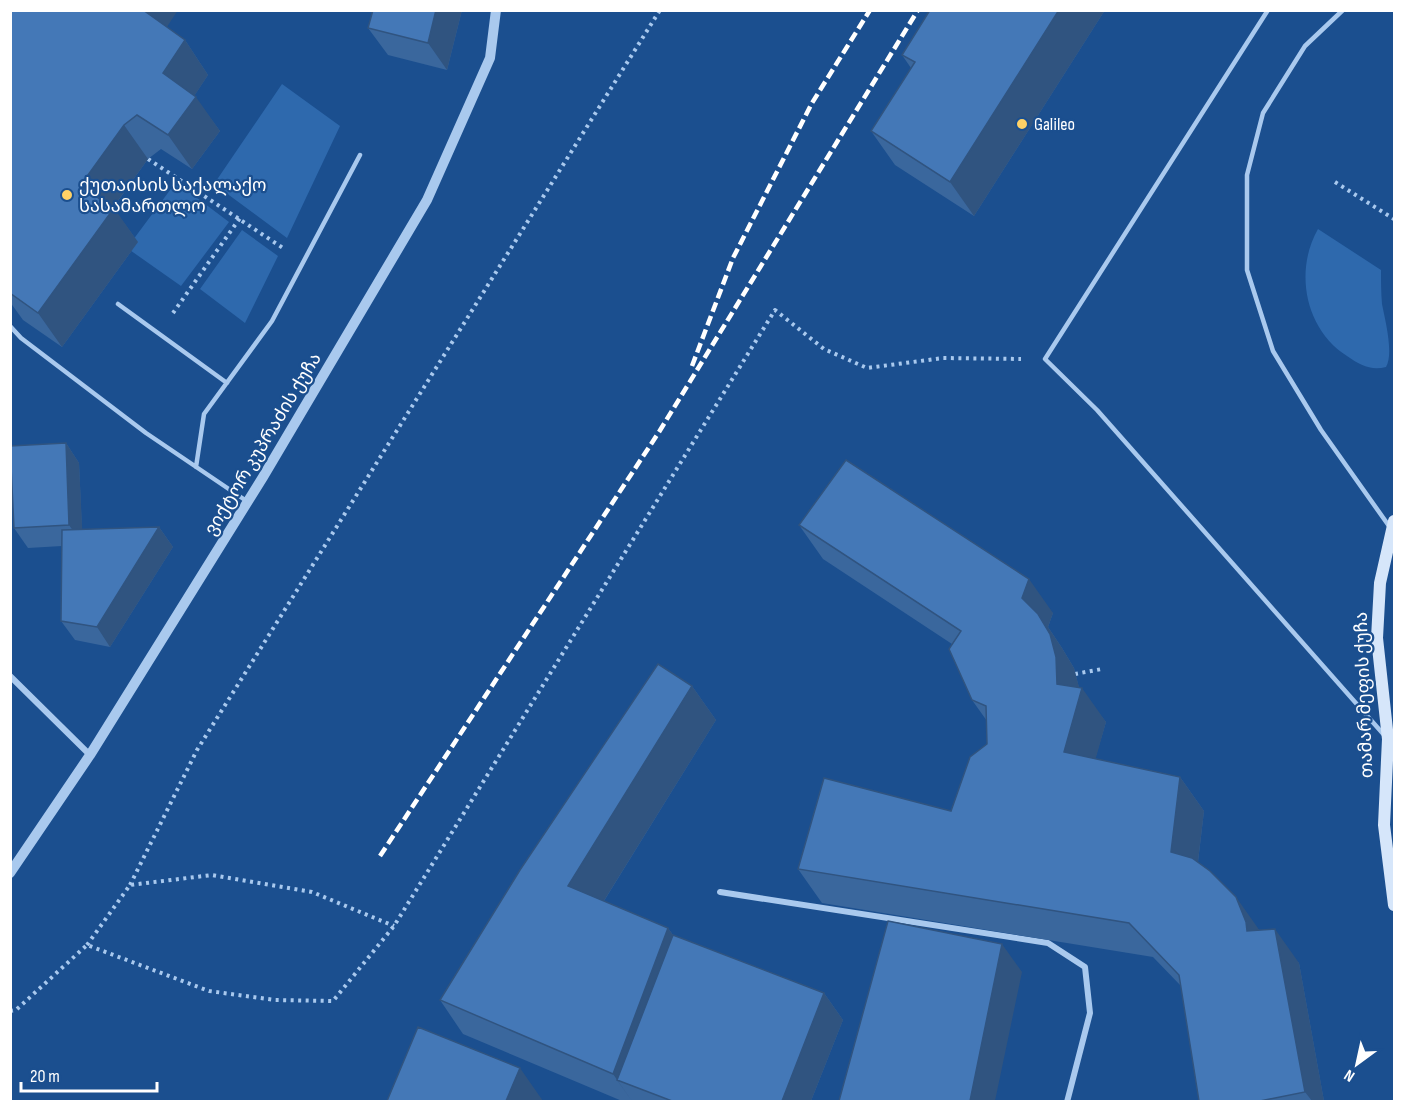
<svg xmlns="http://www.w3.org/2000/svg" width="1405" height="1112" font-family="'Sofia Sans Condensed','Noto Sans Georgian',sans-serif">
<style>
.green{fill:#2e69ad}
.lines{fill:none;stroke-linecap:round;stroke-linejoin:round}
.path{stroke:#a9c9ee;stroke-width:4;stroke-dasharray:3 4.5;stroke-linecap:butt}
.service{stroke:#a9c9ee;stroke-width:4.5}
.minor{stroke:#a9c9ee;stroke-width:6}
.tertiary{stroke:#a9c9ee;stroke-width:10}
.secondary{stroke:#d6e6fa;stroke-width:12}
.rail{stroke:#fff;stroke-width:4.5;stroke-dasharray:10 4.5;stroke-linecap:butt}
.wall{fill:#3a679d}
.shaded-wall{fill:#305480}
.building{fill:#4478b7;stroke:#305480;stroke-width:1.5}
.poi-dot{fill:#ffd166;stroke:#1b4f8f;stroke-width:2}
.labels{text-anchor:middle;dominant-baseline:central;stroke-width:4.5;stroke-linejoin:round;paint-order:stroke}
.poi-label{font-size:18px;fill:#fff;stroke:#1b4f8f;text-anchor:start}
.street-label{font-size:18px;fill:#fff;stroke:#1b4f8f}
</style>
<rect width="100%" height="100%" fill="#1b4f8f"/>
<path class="green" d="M282,84L340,126L287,238L214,184Z
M176,182L229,222L181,286L127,248Z
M1318,229L1381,270C1381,281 1381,293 1382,304C1385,320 1394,353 1386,367C1371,371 1360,365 1347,356C1305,329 1294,271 1318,229Z
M242,230L278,256L245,323L200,289Z"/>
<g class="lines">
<path class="path" d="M148,159L283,248
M1335,182L1394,219
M173,313L240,218
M1075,674L1102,669
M130,885L197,750L660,10
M87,945L130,885L212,875L312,892L394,926
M10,1011L16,1010L87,945L209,991L275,1000L333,1001L394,926L775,310L824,349L867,368L943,358L1021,359"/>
<path class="service" d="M1268,10L1045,359L1097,410L1385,736
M1343,10L1305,46L1263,113L1247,175V270L1273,351L1321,430L1389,526
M118,304L227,383
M10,326L21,338L146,433L248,502
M196,467L204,414L272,321L360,155"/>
<path class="minor" d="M10,676L90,755
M720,892L1048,943L1085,967L1090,1013L1067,1102"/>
<path class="tertiary" d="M10,873L90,755L263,477L427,200L490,58L496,10"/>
<path class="secondary" d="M1394,521L1380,583L1377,638L1388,739L1384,825L1394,905"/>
<path class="rail" d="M692,366L733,258L812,103L870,10
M380,856L659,432L918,10"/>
</g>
<path class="wall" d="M10,10L167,27L185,40L208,75L194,96L220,131L192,169L161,149L148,159L113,208L138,242L62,347L23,320L10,302Z
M462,10L447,70L388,55L368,28Z
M930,10H1105L974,216L895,165L871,131L911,68L902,55Z
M66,443L79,463L82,530L159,527L173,547L110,647L75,640L61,621L62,546L28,548L14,528Z
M799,525L1053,613L1048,627L1062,648L1074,668L1079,688L1106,722L1095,759L1180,777L1204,811L1198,862L1259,930L1299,963L1324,1101H1199L1181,986L1153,957L822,903L798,869L951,811L987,744V721L972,700L952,644L823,559Z
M692,686L716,720L604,901L668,928L673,935L824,993L843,1020L811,1101H622L463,1034L440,1000Z"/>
<path class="shaded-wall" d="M139,10H178L159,39Z
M436,10H462L447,70L428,43Z
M1059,10H1105L974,216L950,182Z
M185,40L208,75L187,107L163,73Z
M196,97L220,131L192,169L168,135Z
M124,125L148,159L104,220L80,186Z
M114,208L138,242L62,347L38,313Z
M66,443L79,463L83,545L69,525Z
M159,527L173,547L110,647L97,627Z
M1029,579L1053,613L1048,627L1062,648L1074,668L1080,691L1082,688L1106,722L1088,786L1064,752L1057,684L1022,598Z
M692,686L716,720L592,920L568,886Z
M1180,777L1204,811L1195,886L1171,852Z
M1236,897L1260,931H1247Z
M668,928L692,962L617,1080L632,1101L613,1074Z
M1275,929L1299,963L1324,1101H1312L1305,1092Z
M1002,944L1022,972L995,1101H970Z
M824,993L843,1020L811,1101H782Z
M520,1068L543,1101H506Z"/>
<path class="building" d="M10,10H143L185,40L163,73L196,97L168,135L137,115L124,125L80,186L114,208L38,313L10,293Z
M373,10H436L428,43L368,28Z
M930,10H1059L950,182L871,131L915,62L902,55Z
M66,443L69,525L14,528L10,446Z
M846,460L1029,579L1022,598L1038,614L1050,634L1056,657L1057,684L1082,688L1064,752L1180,777L1171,852L1192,858L1210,871L1236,897L1246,922L1247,931L1275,929L1305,1092L1260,1101H1199L1179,975L1129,923L798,869L824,778L951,811L970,757L987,744L986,706L972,700L949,649L961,631L799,525Z
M159,527L97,627L61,621L62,530Z
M658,664L692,686L568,886L668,928L613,1074L440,1000L520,870Z
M888,921L1002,944L970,1101H839Z
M673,935L824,993L782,1101H672L617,1080Z
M418,1027L520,1068L506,1101H387Z"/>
<g class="poi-dot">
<circle cx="1022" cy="124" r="6"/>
<circle cx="67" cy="195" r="6"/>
</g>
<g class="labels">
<g class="poi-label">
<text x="1034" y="124">Galileo</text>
<text x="79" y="185">ქუთაისის საქალაქო<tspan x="79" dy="21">სასამართლო</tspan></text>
</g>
<g class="street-label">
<text transform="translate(263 444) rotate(-59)">ვიქტორ კუპრაძის ქუჩა</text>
<text transform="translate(1364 695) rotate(-92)">თამარ მეფის ქუჩა</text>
</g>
</g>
<rect width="1405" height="1112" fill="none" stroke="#ffffff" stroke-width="24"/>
<g transform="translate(1357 1064) rotate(213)" stroke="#1b4f8f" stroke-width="4.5" paint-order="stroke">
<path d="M0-4.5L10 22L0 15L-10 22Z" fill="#ffffff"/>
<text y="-9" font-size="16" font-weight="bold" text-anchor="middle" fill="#ffffff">N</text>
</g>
<path d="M21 1082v9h136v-9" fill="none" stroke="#ffffff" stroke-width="3"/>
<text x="30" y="1082" font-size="18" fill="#ffffff" stroke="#1b4f8f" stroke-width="4.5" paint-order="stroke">20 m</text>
</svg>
